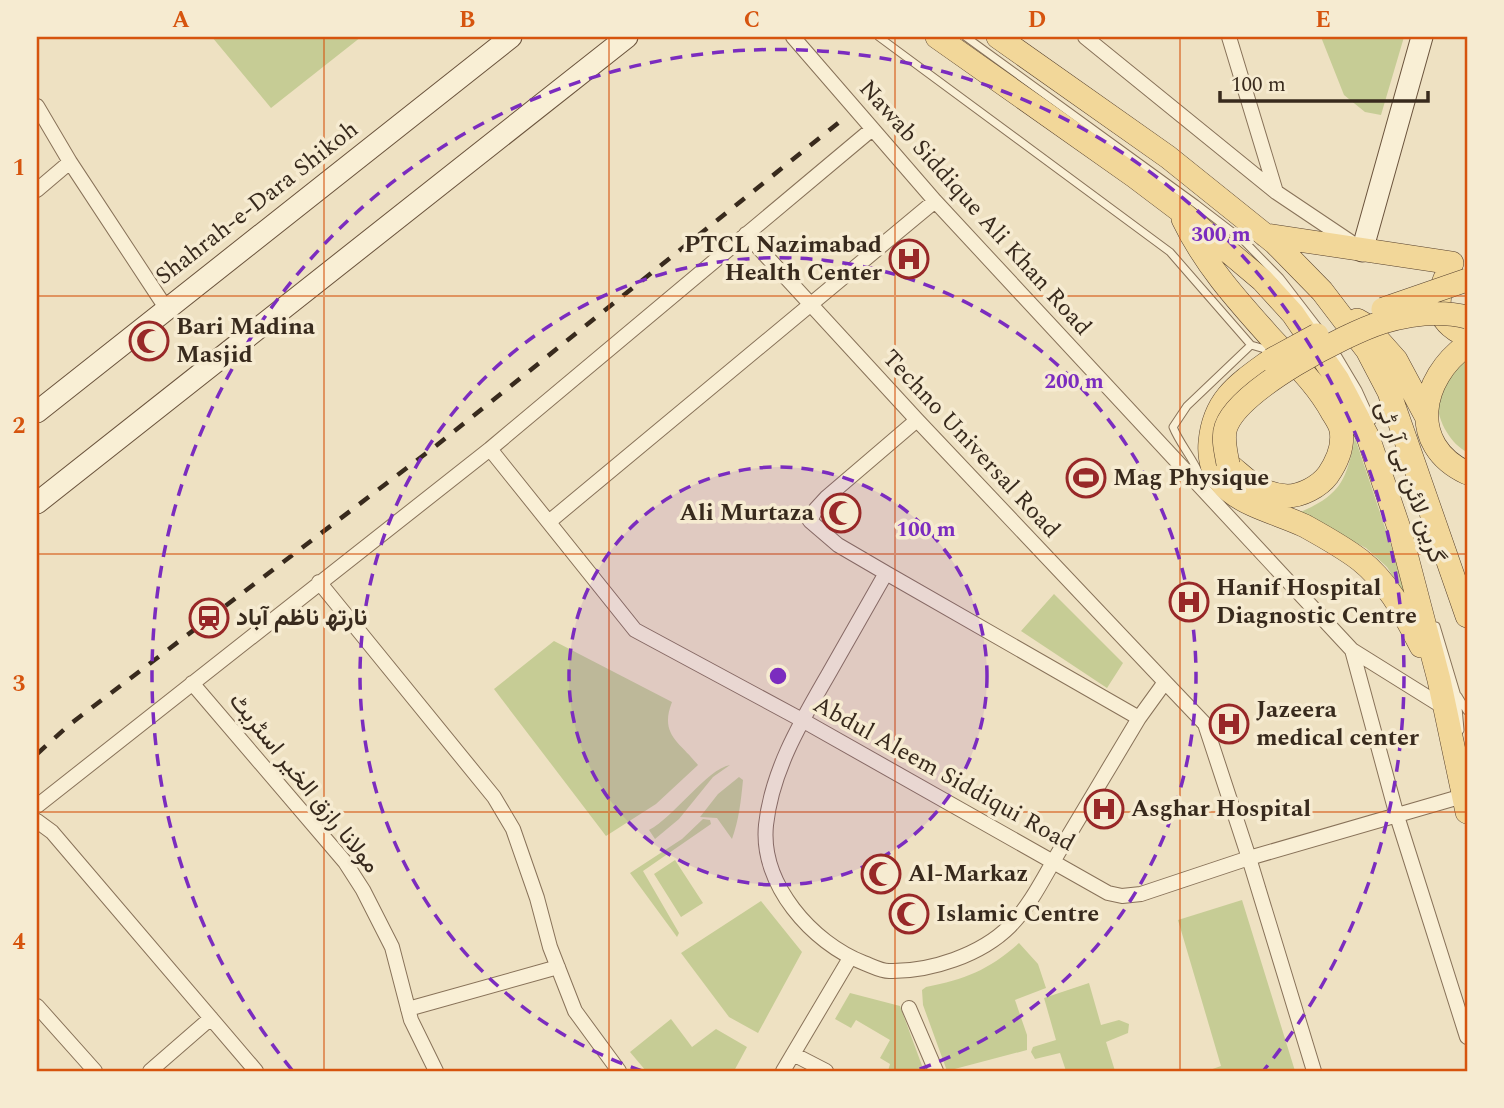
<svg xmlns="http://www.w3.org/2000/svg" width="1504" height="1108" font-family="Spectral,Vazirmatn,serif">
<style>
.green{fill:#c6cc95}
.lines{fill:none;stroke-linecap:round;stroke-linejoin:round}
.lane-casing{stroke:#887259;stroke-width:9}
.street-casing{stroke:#887259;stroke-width:16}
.secondary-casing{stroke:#6a533c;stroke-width:23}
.primary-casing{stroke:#56402d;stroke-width:24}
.lane{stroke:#f9efd5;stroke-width:7}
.street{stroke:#f9efd5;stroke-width:14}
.secondary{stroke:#f9efd5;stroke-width:21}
.primary{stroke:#f2d799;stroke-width:23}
.rail{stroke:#382a1d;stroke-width:4.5;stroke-dasharray:12 12;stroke-linecap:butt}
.primary-bridge-casing{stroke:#56402d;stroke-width:24;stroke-linecap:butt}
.primary-bridge{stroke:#f2d799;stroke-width:23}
.grid{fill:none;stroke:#d6540e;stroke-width:2;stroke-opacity:0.55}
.ring{fill:none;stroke:#7b2cbf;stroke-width:3.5;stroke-dasharray:12 9}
.labels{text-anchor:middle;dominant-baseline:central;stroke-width:7;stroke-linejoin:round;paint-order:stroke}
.street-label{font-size:24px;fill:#382a1d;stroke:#f6ebd1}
.poi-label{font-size:24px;font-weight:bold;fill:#382a1d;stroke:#f6ebd1;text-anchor:start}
.centre{fill:#7b2cbf;stroke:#f6ebd1;stroke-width:3.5}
.ring-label{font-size:21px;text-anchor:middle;font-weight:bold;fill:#7b2cbf;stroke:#f6ebd1;stroke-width:7;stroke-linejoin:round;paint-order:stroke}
.neatline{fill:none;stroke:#d6540e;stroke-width:2.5}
.grid-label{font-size:23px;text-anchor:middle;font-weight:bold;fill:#d6540e}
</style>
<rect width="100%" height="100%" fill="#eee1c2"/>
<path class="green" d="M212,37H361L271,108Z
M1321,37H1404L1381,115L1365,112L1344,95Z
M1467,356V452C1447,442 1429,407 1442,386C1448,375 1459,366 1467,356Z
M1355,438L1411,605L1387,567L1366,548L1298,513C1341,495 1346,481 1355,438Z
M1054,594L1123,663L1107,688L1021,631Z
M554,641L672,702C659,735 680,742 698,765L656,804L606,836L494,689Z
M730,765L713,777L679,819L655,839L649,830C674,817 707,769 730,765Z
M739,777L743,780C741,800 739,820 732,839L717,818L700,817L718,794Z
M703,819L710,820L711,824L643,871L679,933L677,937L630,873L682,839Z
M675,860L703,903L681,917L654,874Z
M1242,900L1295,1071H1207L1221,1066L1178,920Z
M761,901L802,952L758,1033L729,1017L681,953Z
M1019,943L1038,964L1046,988L1015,1000L1027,1035V1050L947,1071L923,1005L922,990L926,987C965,979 989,970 1019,943Z
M1089,983L1101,1025L1119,1020L1129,1024L1128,1033L1106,1042L1115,1071H1066L1060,1053L1035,1059L1031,1052L1033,1047L1056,1040L1044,998Z
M850,993L900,1006L924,1071H888L890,1064L880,1058L890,1040L856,1020L851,1028L835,1019Z
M671,1019L692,1047L716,1029L747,1047L734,1071H646L630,1052Z"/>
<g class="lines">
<defs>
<path id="lane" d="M879,37L1170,252L1251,345L1187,406L1173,427C1181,447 1198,463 1202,484
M966,37L1196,204L1243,240L1280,278L1320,330
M1251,345L1275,352
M1333,348L1358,390L1372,421
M1436,626L1457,696L1460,730
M1458,696L1467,711"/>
<path id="street" d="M793,37L935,201L1352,650L1397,816L1467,1037
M1085,37L1276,192L1355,245
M1229,37L1276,192
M37,106L70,162L166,308
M37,190L70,162
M746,234L917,420L1165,682
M490,449L635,630L802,720L1108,893L1122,896L1141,894L1249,858L1463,796
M550,521L935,201
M886,573L1139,718C1113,762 1086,806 1060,850C1045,875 1031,905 1010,926C981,955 930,972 889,971C881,971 872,966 864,963C812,943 760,884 766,825C772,770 801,722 828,675C847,641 867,607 886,573L838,545L810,521L816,509L827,497L917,420
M319,582L494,797L513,829L537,898L550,947L575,1011L619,1071
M1352,650L1445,708
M192,683L345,862L363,890L392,947L411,1020L436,1071
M1139,718L1165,682L1205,724L1249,858L1314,1071
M37,806L490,449L871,130
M37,821L52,832L256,1071
M37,1006L95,1071
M909,1008L936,1071
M408,1009L558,967
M793,1054L826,1071
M150,1071L211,1018
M783,1071L850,958"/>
<path id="secondary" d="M1362,251L1422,37
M37,412L511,37
M37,503L627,37"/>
<path id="primary" d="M937,37L1134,176L1179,210L1262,280L1293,314L1338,380L1368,437L1400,531L1439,680L1467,812
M998,37L1168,157L1275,243L1322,291L1367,350L1389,392L1467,616
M1183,219C1205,265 1237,300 1271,338C1293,362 1316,383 1332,412C1335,417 1340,424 1341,430C1344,447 1337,462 1328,475C1319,487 1301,496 1287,496C1258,494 1249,481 1228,464
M1265,235L1452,263C1439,290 1428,315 1461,333L1467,331
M1357,320L1364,324L1396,360L1426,416
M1467,345C1420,378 1407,445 1467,473
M1271,360C1238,384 1214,399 1210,442C1205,500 1265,507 1305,526C1323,536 1343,547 1360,560C1389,583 1404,614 1421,646"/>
</defs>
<use href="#lane" class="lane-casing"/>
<use href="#street" class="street-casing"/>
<use href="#secondary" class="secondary-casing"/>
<use href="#primary" class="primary-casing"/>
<use href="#lane" class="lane"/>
<use href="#street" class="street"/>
<use href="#secondary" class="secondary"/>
<use href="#primary" class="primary"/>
<path class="rail" d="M37,754L69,725L437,445L842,120"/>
<defs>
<path id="primary-bridge" d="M1383,309L1467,280
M1271,360L1317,335
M1228,464C1226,452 1222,438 1226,427C1239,389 1345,334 1383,322C1410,314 1439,310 1467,317"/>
</defs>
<use href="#primary-bridge" class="primary-bridge-casing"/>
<use href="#primary-bridge" class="primary-bridge"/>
</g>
<path class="grid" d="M324,37V1071M609,37V1071M895,37V1071M1180,37V1071M37,296H1467M37,554H1467M37,812H1467"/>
<circle cx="778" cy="676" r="209" fill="#7b2cbf" fill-opacity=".12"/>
<g class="ring">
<circle cx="778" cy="676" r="209"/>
<path d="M642 1071A418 418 0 1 1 914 1071"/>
<path d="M292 1070A626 626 0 1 1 1264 1070"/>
</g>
<defs>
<symbol id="hospital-ring" viewBox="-11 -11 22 22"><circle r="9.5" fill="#f6ebd1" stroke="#982828" stroke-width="1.5"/><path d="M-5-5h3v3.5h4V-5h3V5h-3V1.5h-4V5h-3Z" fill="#982828"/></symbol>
<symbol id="mosque-ring" viewBox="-11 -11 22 22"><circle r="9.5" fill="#f6ebd1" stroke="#982828" stroke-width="1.5"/><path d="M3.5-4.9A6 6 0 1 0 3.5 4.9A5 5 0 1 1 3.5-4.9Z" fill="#982828"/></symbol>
<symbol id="stadium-ring" viewBox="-11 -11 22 22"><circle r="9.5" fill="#f6ebd1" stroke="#982828" stroke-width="1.5"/><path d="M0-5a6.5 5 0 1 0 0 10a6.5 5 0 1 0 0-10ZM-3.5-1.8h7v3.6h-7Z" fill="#982828"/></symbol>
<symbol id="station-ring" viewBox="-11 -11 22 22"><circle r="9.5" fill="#f6ebd1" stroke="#982828" stroke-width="1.5"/><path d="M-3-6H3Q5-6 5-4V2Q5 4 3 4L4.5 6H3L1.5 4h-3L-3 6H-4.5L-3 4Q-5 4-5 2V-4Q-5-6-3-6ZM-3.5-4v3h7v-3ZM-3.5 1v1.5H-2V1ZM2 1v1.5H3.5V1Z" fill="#982828"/></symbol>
</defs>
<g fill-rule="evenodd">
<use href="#hospital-ring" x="887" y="237" width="44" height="44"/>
<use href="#mosque-ring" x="127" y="319" width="44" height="44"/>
<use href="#stadium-ring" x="1064" y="456" width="44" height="44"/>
<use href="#mosque-ring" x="819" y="491" width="44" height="44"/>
<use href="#hospital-ring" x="1167" y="580" width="44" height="44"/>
<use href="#station-ring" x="187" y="596" width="44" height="44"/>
<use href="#hospital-ring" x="1207" y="702" width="44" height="44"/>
<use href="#hospital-ring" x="1082" y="787" width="44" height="44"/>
<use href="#mosque-ring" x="859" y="852" width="44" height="44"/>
<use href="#mosque-ring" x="887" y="892" width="44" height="44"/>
</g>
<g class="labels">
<g class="street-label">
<text transform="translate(257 203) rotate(-38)">Shahrah-e-Dara Shikoh</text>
<text transform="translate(975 208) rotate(48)">Nawab Siddique Ali Khan Road</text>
<text transform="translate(971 444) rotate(47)">Techno Universal Road</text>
<text transform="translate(1410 482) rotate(71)">گرین لائن بی آر ٹی</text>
<text transform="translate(944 774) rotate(29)">Abdul Aleem Siddiqui Road</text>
<text transform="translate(304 783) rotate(51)">مولانا رازق الخیر اسٹریٹ</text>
</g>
<g class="poi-label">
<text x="882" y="245" text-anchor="end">PTCL Nazimabad<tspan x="882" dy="28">Health Center</tspan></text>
<text x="176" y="327">Bari Madina<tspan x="176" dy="28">Masjid</tspan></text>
<text x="1113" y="478">Mag Physique</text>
<text x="814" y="513" text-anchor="end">Ali Murtaza</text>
<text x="1216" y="588">Hanif Hospital<tspan x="1216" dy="28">Diagnostic Centre</tspan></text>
<text x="236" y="618">نارتھ ناظم آباد</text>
<text x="1256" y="710">Jazeera<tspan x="1256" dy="28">medical center</tspan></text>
<text x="1131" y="809">Asghar Hospital</text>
<text x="908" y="874">Al-Markaz</text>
<text x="936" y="914">Islamic Centre</text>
</g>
</g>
<circle cx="778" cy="676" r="10" class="centre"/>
<g class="ring-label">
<text x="1221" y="241">300 m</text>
<text x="1074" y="388">200 m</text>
<text x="926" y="536">100 m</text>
</g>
<rect width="1504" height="1108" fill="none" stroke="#f6ebd1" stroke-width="77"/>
<path d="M1220 91v10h208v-10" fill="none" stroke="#382a1d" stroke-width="3.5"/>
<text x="1231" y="91" font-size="21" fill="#382a1d" stroke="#f6ebd1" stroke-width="5" paint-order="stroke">100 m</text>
<rect x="38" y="38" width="1428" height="1032" class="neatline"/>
<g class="grid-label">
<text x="181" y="27">A</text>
<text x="467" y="27">B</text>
<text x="752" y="27">C</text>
<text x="1037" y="27">D</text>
<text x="1323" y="27">E</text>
<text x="19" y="175">1</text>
<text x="19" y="433">2</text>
<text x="19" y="691">3</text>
<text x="19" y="949">4</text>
</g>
</svg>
